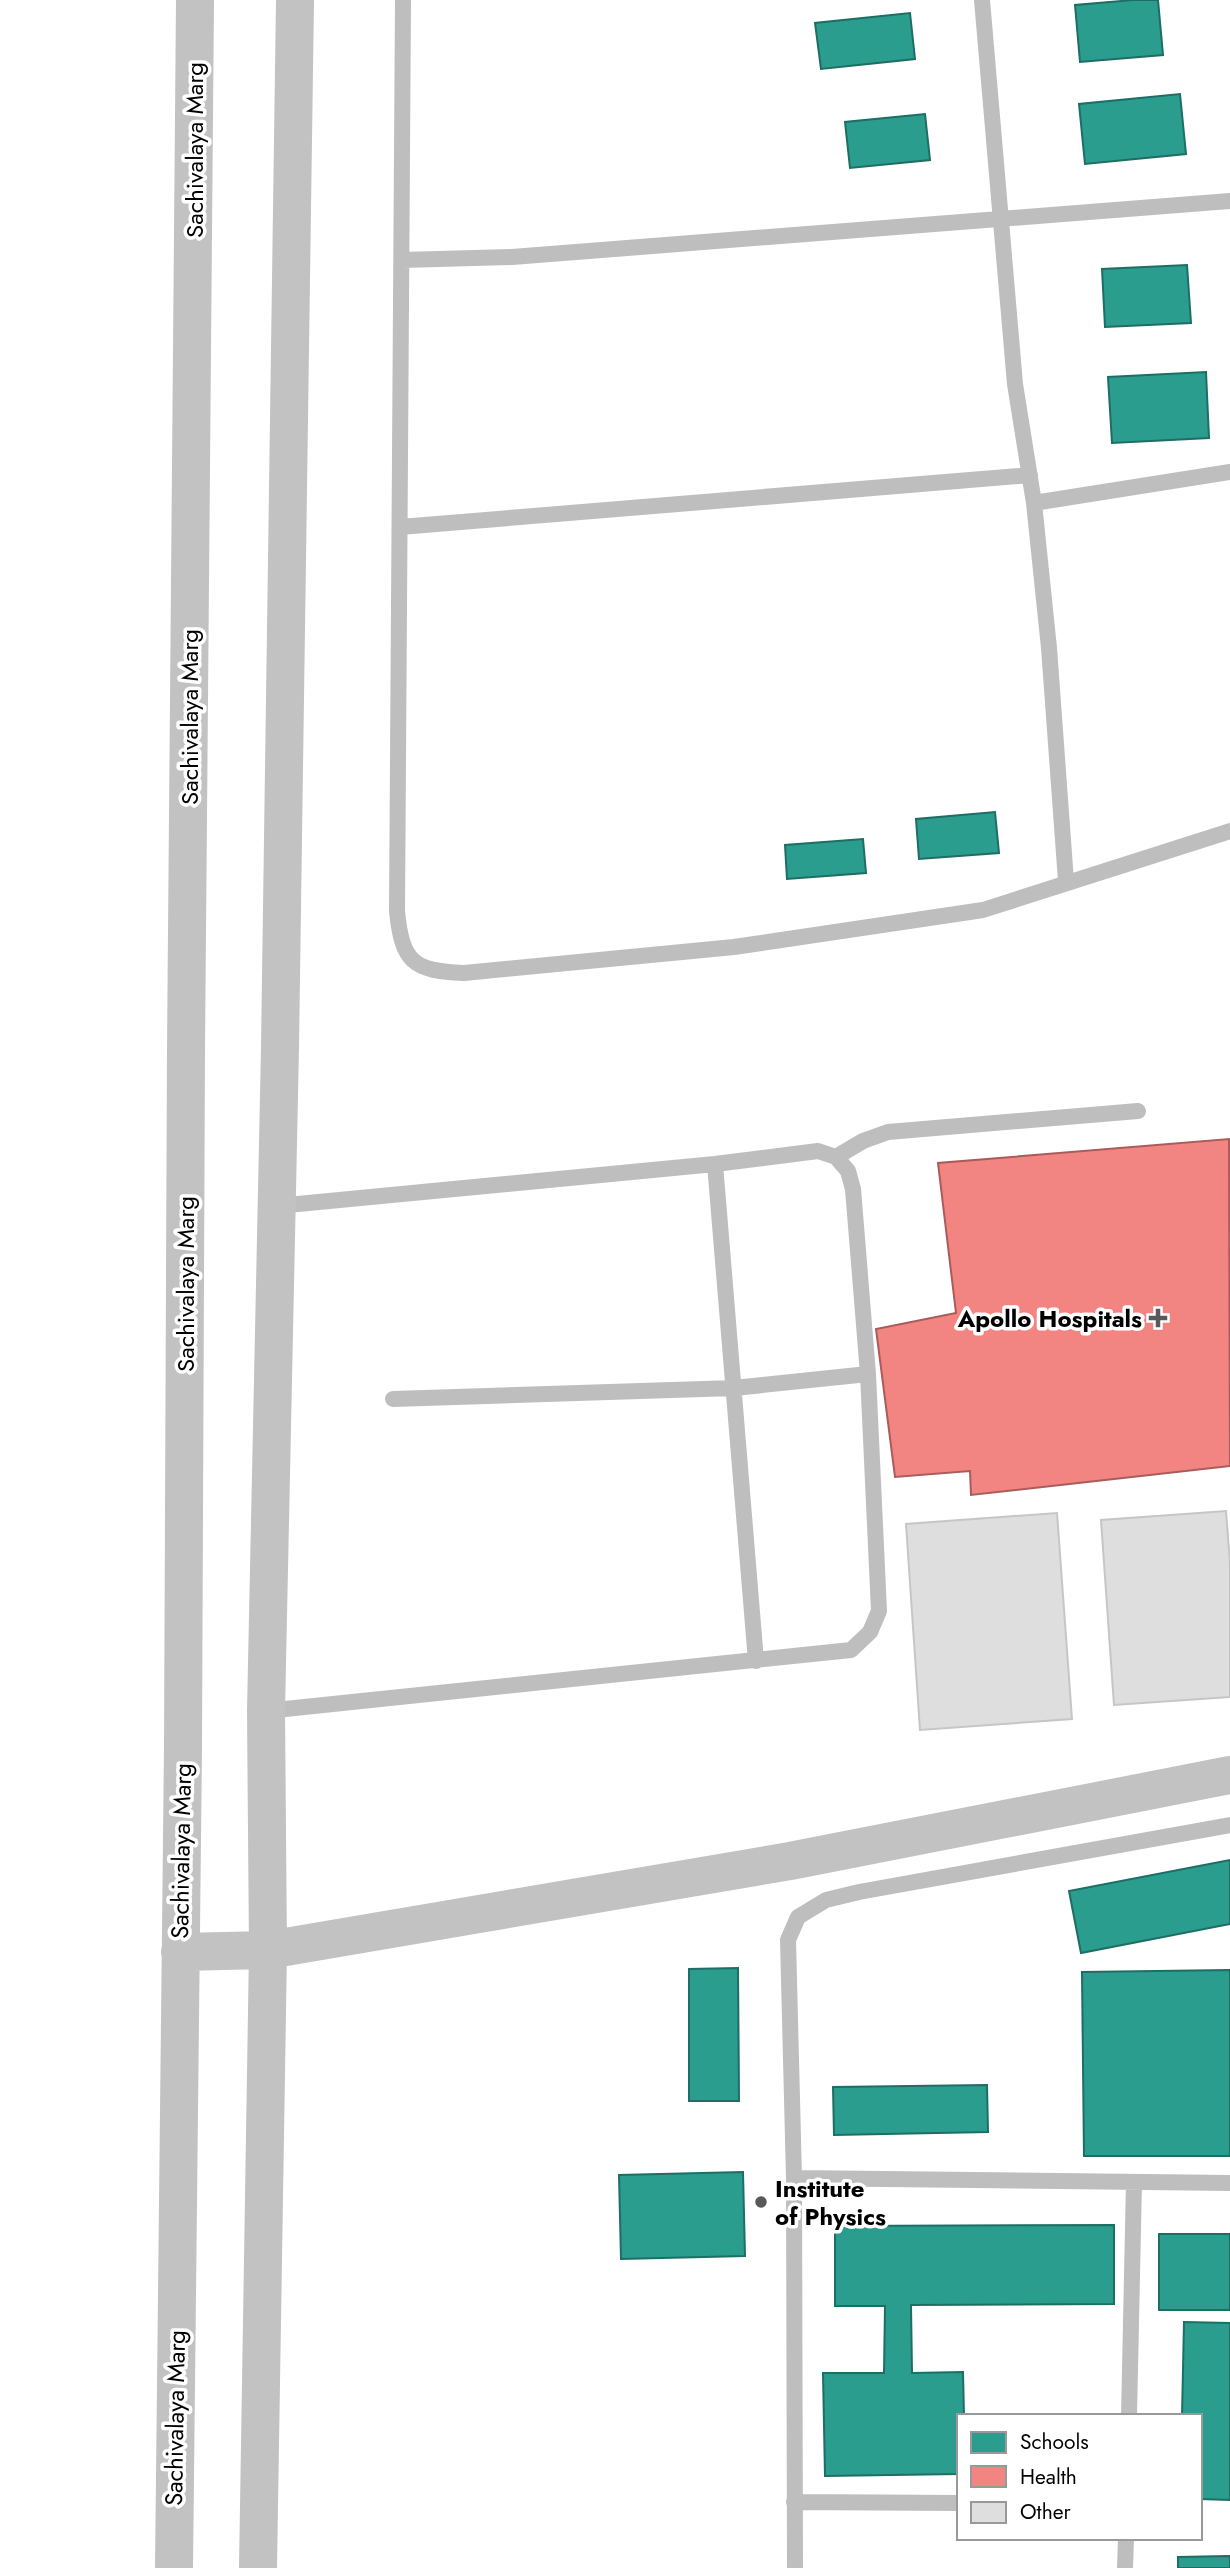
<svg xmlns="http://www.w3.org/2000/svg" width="1230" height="2568" font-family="Jost,sans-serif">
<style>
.schools{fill:#2a9d8f;stroke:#1d6e64;stroke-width:2}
.health{fill:#f28482;stroke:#a95c5b;stroke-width:2}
.building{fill:#dedede;stroke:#c6c6c6;stroke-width:2}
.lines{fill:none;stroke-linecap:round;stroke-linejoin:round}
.lane{stroke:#bebebe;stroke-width:16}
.secondary{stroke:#c2c2c2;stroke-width:38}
.poi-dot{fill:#595959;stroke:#fff;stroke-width:2.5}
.labels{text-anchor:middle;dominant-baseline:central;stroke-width:7;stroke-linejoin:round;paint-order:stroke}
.street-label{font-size:24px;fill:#000;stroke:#fff}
.poi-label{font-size:24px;font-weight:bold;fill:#000;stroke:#fff;text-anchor:end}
</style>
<rect width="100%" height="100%" fill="#fff"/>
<path class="schools" d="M1133,0H1158L1163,55L1080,62L1075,5Z
M910,13L915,59L821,69L815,23Z
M1180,94L1186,154L1085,164L1079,104Z
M925,114L930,160L850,168L845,122Z
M1187,265L1191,323L1105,327L1102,269Z
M1206,372L1209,438L1112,443L1108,377Z
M995,812L999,853L919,859L916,819Z
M863,839L866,873L787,879L785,845Z
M1230,1860V1924L1081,1953L1069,1891Z
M738,1968L739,2101H689V1969Z
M1230,1970V2156H1084L1082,1972Z
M987,2085L988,2132L834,2135L833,2087Z
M743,2172L745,2256L621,2259L619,2175Z
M1114,2225V2304L911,2305L912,2373L963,2372L964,2416H959V2474L825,2476L823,2373H884L885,2306H835V2226Z
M1159,2234H1230V2310H1159Z
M1184,2322L1230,2323V2500L1200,2499V2416H1182Z
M1230,2556V2568H1178V2557Z"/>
<path class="health" d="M1229,1139L1230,1466L971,1495L970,1471L895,1477L876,1329L956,1313L938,1163Z"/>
<path class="building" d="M1226,1511L1230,1563V1697L1114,1705L1101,1520Z
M1057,1513L1072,1719L920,1730L906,1524Z"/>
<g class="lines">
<path class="lane" d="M403,0L397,911C402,962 413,971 464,973L734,947L983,910L1230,831
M982,0L1015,384L1034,503L1049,648L1066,881
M402,260L512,257L1230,201
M1034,503L1230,472
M400,527L1030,475
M836,1157L863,1141L888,1132L1138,1111
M715,1164L756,1661
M393,1399L734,1388L868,1374
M266,1711L851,1650L870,1632L879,1611L868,1374L853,1189L848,1171L836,1157L818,1151L715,1164L277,1206
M794,2178L1230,2183
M1129,2416L1134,2182
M794,2502L959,2503
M795,2568L794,2178L788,1940L798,1917L826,1900L859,1892L1230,1825
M1125,2568L1126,2538"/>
<path class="secondary" d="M180,1952L268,1950L790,1861L1230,1775
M174,2568L183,1747L186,1049L195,0
M258,2568L268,1950L266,1711L280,1048L295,0"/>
</g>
<g class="poi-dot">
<path d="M1154.5 1307.5h7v7h7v7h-7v7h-7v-7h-7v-7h7z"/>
<circle cx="761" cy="2202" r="7"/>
</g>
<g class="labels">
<g class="street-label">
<text transform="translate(194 150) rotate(-90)">Sachivalaya Marg</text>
<text transform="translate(189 717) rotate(-90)">Sachivalaya Marg</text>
<text transform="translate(185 1284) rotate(-90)">Sachivalaya Marg</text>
<text transform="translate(181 1851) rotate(-89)">Sachivalaya Marg</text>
<text transform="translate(175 2418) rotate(-89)">Sachivalaya Marg</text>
</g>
<g class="poi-label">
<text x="1142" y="1318">Apollo Hospitals</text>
<text x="775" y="2188" text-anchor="start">Institute<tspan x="775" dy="28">of Physics</tspan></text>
</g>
</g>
<rect x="957" y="2414" width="245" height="126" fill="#ffffff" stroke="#999999" stroke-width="2"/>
<rect x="971" y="2432" width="35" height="21" fill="#2a9d8f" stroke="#999999" stroke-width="2"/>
<text x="1020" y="2449" font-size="21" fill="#000000">Schools</text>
<rect x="971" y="2466" width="35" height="21" fill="#f28482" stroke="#999999" stroke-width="2"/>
<text x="1020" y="2484" font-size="21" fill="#000000">Health</text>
<rect x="971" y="2502" width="35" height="21" fill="#dedede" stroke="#999999" stroke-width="2"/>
<text x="1020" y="2519" font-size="21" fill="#000000">Other</text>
</svg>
